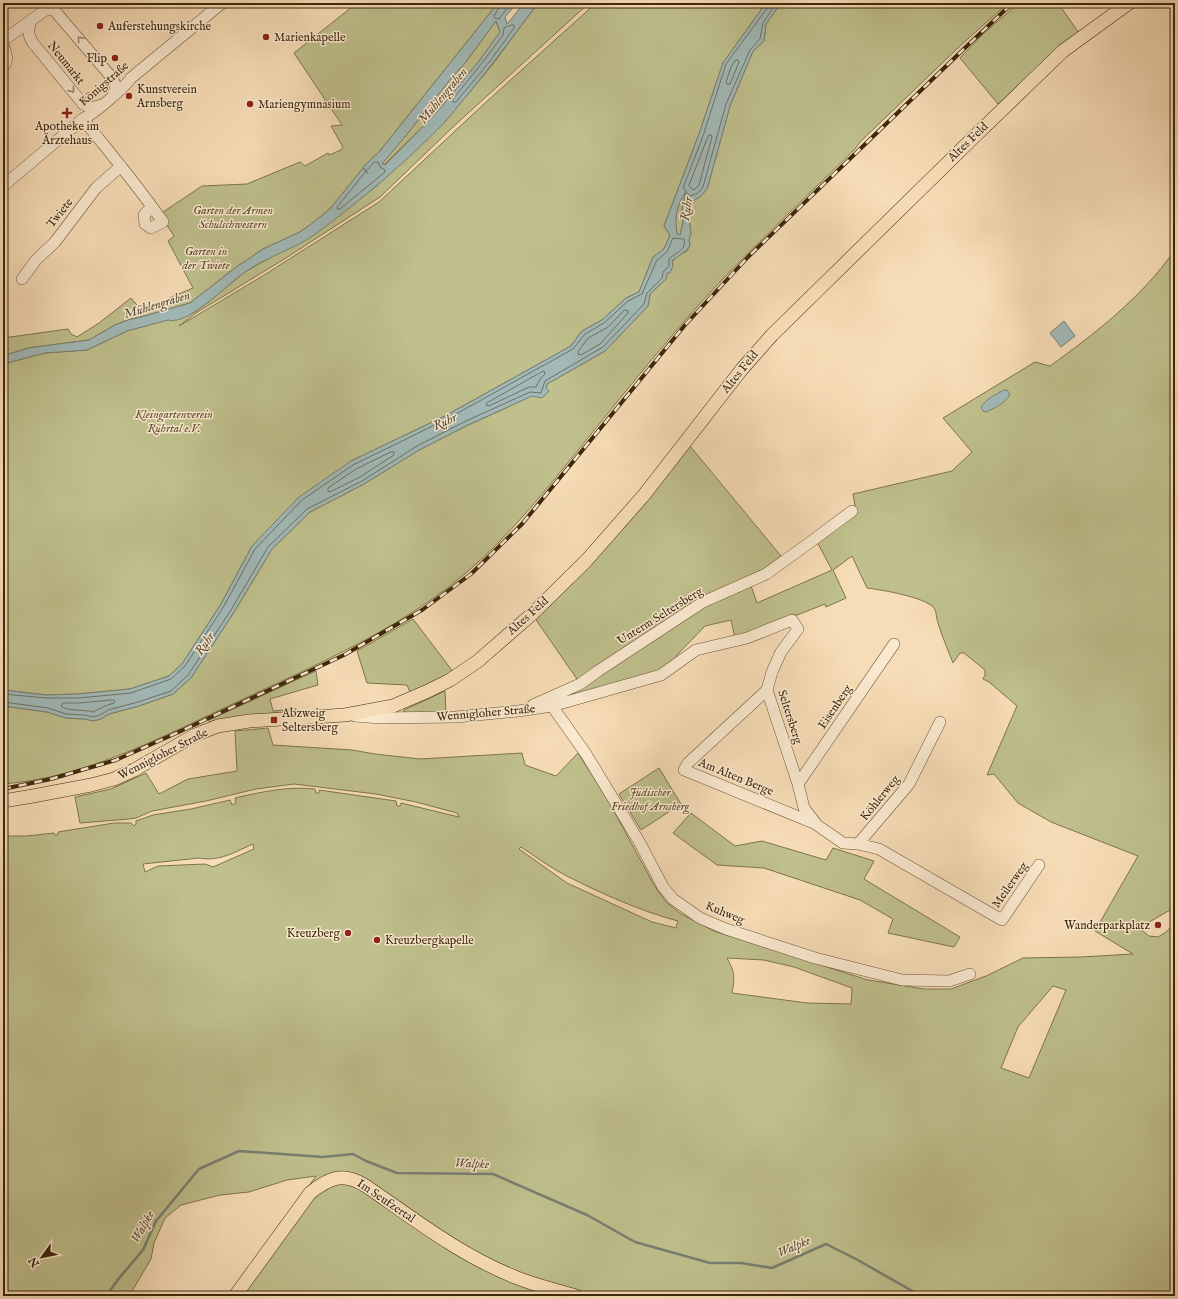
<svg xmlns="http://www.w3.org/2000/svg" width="1178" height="1299" font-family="'IM FELL English',serif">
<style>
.green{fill:#bfc08d;stroke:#7e744c;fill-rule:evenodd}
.water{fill:#a1bab9;stroke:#797f73;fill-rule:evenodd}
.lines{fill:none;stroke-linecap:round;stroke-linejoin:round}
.shore{stroke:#707062;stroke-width:1}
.stream{stroke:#797f73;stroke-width:2.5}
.minor-casing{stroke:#6c5436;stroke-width:12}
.major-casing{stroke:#3e270b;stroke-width:14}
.minor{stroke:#fae9d0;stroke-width:11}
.major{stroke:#f7ddb7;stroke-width:13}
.rail-casing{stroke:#3e270b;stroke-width:4}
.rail{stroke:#fae9d0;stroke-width:2.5;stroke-dasharray:8;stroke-linecap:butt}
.oneway{stroke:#9c886e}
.poi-dot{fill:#8f2418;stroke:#fae9d0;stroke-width:1.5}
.labels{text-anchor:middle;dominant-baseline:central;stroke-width:3;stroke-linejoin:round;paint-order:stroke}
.poi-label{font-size:12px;fill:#3e270b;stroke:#fae9d0;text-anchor:start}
.street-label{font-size:12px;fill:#3e270b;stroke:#fae9d0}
.park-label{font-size:12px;font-style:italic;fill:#5e4d2c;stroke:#fae9d0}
.water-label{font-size:13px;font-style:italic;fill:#574c36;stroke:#fae9d0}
</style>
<rect width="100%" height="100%" fill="#f7ddb7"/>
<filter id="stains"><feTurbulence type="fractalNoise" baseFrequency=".005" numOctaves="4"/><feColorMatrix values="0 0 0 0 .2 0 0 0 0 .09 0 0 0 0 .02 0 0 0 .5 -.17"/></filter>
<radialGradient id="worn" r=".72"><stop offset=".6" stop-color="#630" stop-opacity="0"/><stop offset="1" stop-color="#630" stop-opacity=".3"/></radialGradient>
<path class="green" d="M357,3H498L379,152L363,167L378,184L443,124L493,64L538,3H589L454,126L380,197L286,258L196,313L179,326L261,277L379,202L484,104L596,3H766L723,63L699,134L664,226L670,235L664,249L653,257L639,292L626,298L602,320L582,331L571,346L445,416L351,461L252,546L221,604L182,664L169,676L130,689L78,694L46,695L3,690V364L45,353L87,350L127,331L195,312L207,303L245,272L264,261L353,204L378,185L363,168L330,209L310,225L300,232L263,249L235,268L190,303L145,316L128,320L115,325L89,340L28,348L3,356V338L68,329L71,334L77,337L99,323L131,298L142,311L174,296L193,288L168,241L174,236L160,214L202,186L247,184L300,162L305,166L328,153L329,155L341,150L343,147L331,126L342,125L294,53Z
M781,3H1008L960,46L860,142L855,149C794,209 730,267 675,332C639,374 605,417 571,459C533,506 494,553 446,589C378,640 300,672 224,708C154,741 82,778 3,784V706L47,712L66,718L85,719L93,721L101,719L109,714L139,706L173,694L191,678L234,612L272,549L310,512L364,484L419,450L468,425L504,409L546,388L547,384L605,351L648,306L650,294L666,279L667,273L672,262L678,256L687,251L690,245L689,240L691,233L688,213L689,207L693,201L701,196L707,189L730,106L753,51L764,41L766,24Z
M1019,3H1058L1079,33L998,104L960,58L984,33Z
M496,21L500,32L479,61L438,111L384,165L382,163L408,133L452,77L465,63Z
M687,189L682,208L683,223L680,236L677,234C673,215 678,205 687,189Z
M1175,250V1296H229L316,1176L287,1180L249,1192L220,1195L181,1205L165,1218L154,1243L151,1259L131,1293L124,1296H3V836H27L54,833L55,835H58V832L114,823H131L134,826L136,824V821L153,815L191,809L230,800L232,805L236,803L235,798C261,792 288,786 315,789L316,793H319V790L396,801L397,806H400L401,803L459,817L457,813L416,802L376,794L294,784L256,789L206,801L152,811L136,818L129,819L80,823L75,797L111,789L146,773L159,794L188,779L237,771L235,731L268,728L273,745L352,750L375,754L420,759L522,753L525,765L556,776L578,753L609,802L654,885L666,902L681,914L714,931L868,980L924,989H951L986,976L1023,958L1081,957L1133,954L1095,931L1138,856L1051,822L1018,803L994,774L987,775L1017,706L989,682L983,679L985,675V670L964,653H960L953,663C948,650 942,636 938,623C936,618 937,612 934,608C925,597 882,590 867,588L852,556L833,570L846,598L826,607L825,604L797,615H792L786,617L735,638L731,620L705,626L676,656L677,661L662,671L549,704L697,608L750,583L757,603L832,570L816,540L856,512L853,494L952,471L972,452L943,418L1035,362L1050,366C1096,333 1142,297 1175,250ZM253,844L254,849L213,867L205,864L158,866L145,872L143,864L199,858C219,862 235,852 253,844ZM521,847C535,856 549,867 565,875C600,893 640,911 678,921L676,928L652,922L567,883L519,849ZM1170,910C1174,926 1172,929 1158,937L1149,936L1139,928ZM727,958L764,960L794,967L852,988L851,1004L807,1003L732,993C735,976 735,973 727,958ZM1053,986L1066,990L1029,1078L1001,1068L1018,1027Z
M690,446L781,556L762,570L739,581L579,682L532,614Z
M413,619L454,673L411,694L407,685L367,683L357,651Z
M316,671L318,685L270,699L273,711L296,709L295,713L210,724L209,720Z
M445,691L446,713L403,714L404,710Z
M659,768L681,804L641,830L619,794Z
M691,813L735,846L762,841L826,860L833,848L874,861L864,879L960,937L954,947L888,933L893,919L860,900L764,868L717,865L673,833Z"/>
<path class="water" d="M498,3H517L505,17L507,24L524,3H538C515,34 492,65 468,94C459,104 452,115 443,124C404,164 361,200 317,233C295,249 268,256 245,272C229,283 188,326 168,320L127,331L87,350L45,353L3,364V356L28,348L89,340L115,325L128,320L145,316L190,303L235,268L263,249L300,232L310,225L330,209L363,168L368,174L363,167L379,152ZM496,21L500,32L479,61L438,111L385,165L382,164L408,133L452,77L465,63Z
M766,3H781L766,24L764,41L753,51L730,106L707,189L701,196L693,201L689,207L688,213L691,233L689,240L690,245C685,253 679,255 672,261L673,266L670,273H667L666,279L650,294L648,306L605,351L547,384L546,388L549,391L542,398L532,396L468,425L419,450L364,484L310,512L272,549L234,612L191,678L173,694L139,706L109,714L101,719L93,721L85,719L66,718L47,712L3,706V690L46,695L78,694L130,689L169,676L182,664L221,604L252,546L299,497L351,461L445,416L571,346L582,331L602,320L626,298L639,292L653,257L664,249L670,235L664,226L699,134L723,63ZM686,191L682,208L683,223L680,235L677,234C674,216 677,206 686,191Z
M1064,321L1075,336L1061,347L1050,333Z
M1004,390H1007L1010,394C1006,403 995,408 986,412L983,411L981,407C987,398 995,395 1004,390Z"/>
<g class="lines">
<path class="shore" d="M501,3L500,6L494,16L495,18L499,19L511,3
M769,3L768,7L726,64L703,136L683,188L690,196L698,193L703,187L726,104L750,50L760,39L763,23L776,3
M512,25H514V28L490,61L456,102H453V99L482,63L503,35L504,28Z
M736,60H738L739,62L730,84H727L726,82L731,67Z
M709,135H711L712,137L699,185L695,189L693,190L689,186Z
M375,162H378L380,167L385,170V172L340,209H337V207L367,170Z
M625,310L628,311V313L600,344L581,355L578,354V352L588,338L608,327Z
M544,371L545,374L540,379L536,387H529L489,406L486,405L487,403Z
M391,452H394V455L360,477L330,492L328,491V488L356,469Z
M3,694L46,698H79L131,693L171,679L185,666L224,606L255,549L302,500L353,465L447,419L573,349L585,334L604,323L628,301L642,294L657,260L667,252L673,238L684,239C687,250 676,252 669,259V266L663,272L662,278L647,293L644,304L603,347L545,381L541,393L530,392L466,421L417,446L362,481L307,509L268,547L231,610L188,675L171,691L138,702L108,710L100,715L93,717L85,715L66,714L48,708L3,702
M113,700L115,701L114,703L105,706L93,712C84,709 68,712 61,706L63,703H79Z"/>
<path class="stream" d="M106,1296L120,1277L143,1250L156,1221L199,1169L239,1151L323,1157L353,1154L366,1161L397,1173L493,1174L587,1215L635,1242L710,1263H741L772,1268L826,1244L856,1259L921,1296"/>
<defs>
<path id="minor" d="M32,19C28,28 27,34 33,43L83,104L91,108L101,105
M8,37L44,11L48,9L54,10L113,79L116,88L113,95
M3,44C5,52 10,60 3,67
M83,119C110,153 138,186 163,222L151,228L145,224L144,215L152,207
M3,186L84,118C94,114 125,87 131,78L222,3
M22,279L36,260L55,242L96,188L121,166
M767,690L688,763L684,770L816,824
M533,705L580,684L598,671L703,602L766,574L809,543L852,511
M552,706L586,754L640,843L663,887L673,899L700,918L726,929L815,958L902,980L949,981L970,974
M355,716L380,718L456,717L518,711L552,706L661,675L696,650L747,638L792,620L798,629L781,652L772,672L767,690L798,784L804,808L817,825L843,843L858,844L879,849L1002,920L1039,865
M798,784L894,644
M858,844L909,784L940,722"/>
<path id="major" d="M3,801L33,796L91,785L114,779L134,770L195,735L218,726L249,721L345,715L393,706L428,691L450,680L478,661L532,614L586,561L644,495L742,369L772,335L975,136L1063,51L1129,3
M235,1296L310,1193C330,1177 343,1172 366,1186C414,1219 460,1255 515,1277C534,1285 556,1290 576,1296"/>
</defs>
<use href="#minor" class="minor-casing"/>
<use href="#major" class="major-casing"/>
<use href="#minor" class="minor"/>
<use href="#major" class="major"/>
<defs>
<path id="rail" d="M3,789L51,779L116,760L181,731L344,655L422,610L471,574L522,524L685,325L748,257L968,45L1005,10L1014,3"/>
</defs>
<use href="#rail" class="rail-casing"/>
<use href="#rail" class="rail"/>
</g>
<defs><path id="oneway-chevron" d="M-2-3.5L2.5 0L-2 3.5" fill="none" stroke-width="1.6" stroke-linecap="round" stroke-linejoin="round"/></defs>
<g class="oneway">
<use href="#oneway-chevron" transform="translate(80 39) rotate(-130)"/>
<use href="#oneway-chevron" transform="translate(72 90) rotate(51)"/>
</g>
<g class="poi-dot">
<circle cx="100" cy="26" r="4"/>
<circle cx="266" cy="37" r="4"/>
<circle cx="115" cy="58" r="4"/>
<circle cx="129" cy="96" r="4"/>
<circle cx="250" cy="104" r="4"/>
<path d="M65 107h4v4h4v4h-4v4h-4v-4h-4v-4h4z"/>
<rect x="270" y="716" width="8" height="8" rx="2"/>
<circle cx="1158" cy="925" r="4"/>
<circle cx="348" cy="933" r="4"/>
<circle cx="377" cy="940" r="4"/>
</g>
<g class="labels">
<g class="poi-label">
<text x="108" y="26">Auferstehungskirche</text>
<text x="274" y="37">Marienkapelle</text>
<text x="107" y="58" text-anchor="end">Flip</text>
<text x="137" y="89">Kunstverein<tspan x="137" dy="14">Arnsberg</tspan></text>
<text x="258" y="104">Mariengymnasium</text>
<text x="67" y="126" text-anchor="middle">Apotheke im<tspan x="67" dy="14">Ärztehaus</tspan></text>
<text x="282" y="713">Abzweig<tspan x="282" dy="14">Seltersberg</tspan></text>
<text x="1150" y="925" text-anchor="end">Wanderparkplatz</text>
<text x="340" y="933" text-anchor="end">Kreuzberg</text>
<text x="385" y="940">Kreuzbergkapelle</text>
</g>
<g class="street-label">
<text transform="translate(66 63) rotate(51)">Neumarkt</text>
<text transform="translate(104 84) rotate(-41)">Königstraße</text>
<text transform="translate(968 142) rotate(-44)">Altes Feld</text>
<text transform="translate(60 213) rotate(-52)">Twiete</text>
<text transform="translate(740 372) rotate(-51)">Altes Feld</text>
<text transform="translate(528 616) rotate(-42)">Altes Feld</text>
<text transform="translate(660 616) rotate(-32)">Unterm Seltersberg</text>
<text transform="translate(835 707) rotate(-56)">Eisenberg</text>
<text transform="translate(486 713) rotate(-5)">Wennigloher Straße</text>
<text transform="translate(790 717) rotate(72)">Seltersberg</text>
<text transform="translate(163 754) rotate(-27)">Wennigloher Straße</text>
<text transform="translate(736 777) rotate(22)">Am Alten Berge</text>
<text transform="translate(880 798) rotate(-51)">Köhlerweg</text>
<text transform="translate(1010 885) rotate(-55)">Meilerweg</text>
<text transform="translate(725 913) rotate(22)">Kuhweg</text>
<text transform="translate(386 1201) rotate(34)">Im Seufzertal</text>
</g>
<g class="park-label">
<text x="233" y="210">Garten der Armen<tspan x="233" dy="14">Schulschwestern</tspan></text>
<text x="206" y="251">Garten in<tspan x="206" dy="14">der Twiete</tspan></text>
<text x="174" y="414">Kleingartenverein<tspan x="174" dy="14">Ruhrtal e.V.</tspan></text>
<text x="650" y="792">Jüdischer<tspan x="650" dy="14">Friedhof Arnsberg</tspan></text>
</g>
<g class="water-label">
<text transform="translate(443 96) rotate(-50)">Mühlengraben</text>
<text transform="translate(687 209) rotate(-81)">Ruhr</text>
<text transform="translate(157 305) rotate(-17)">Mühlengraben</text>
<text transform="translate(445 422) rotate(-24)">Ruhr</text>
<text transform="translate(205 644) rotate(-55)">Ruhr</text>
<text transform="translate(472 1164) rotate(2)">Walpke</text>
<text transform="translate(143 1227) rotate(-61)">Walpke</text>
<text transform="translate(794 1247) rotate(-24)">Walpke</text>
</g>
</g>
<rect width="1178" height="1299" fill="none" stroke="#f7ddb7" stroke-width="16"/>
<rect x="4" y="4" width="1170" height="1291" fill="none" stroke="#3e270b" stroke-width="2"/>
<rect x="8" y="8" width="1162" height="1283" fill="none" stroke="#3e270b"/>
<g transform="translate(42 1257) rotate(237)" stroke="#fae9d0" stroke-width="3" paint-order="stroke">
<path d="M0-3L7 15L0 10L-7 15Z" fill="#3e270b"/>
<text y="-6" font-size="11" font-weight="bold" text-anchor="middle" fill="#3e270b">N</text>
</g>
<rect width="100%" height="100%" filter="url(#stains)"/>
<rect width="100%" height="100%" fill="url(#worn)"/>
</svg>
